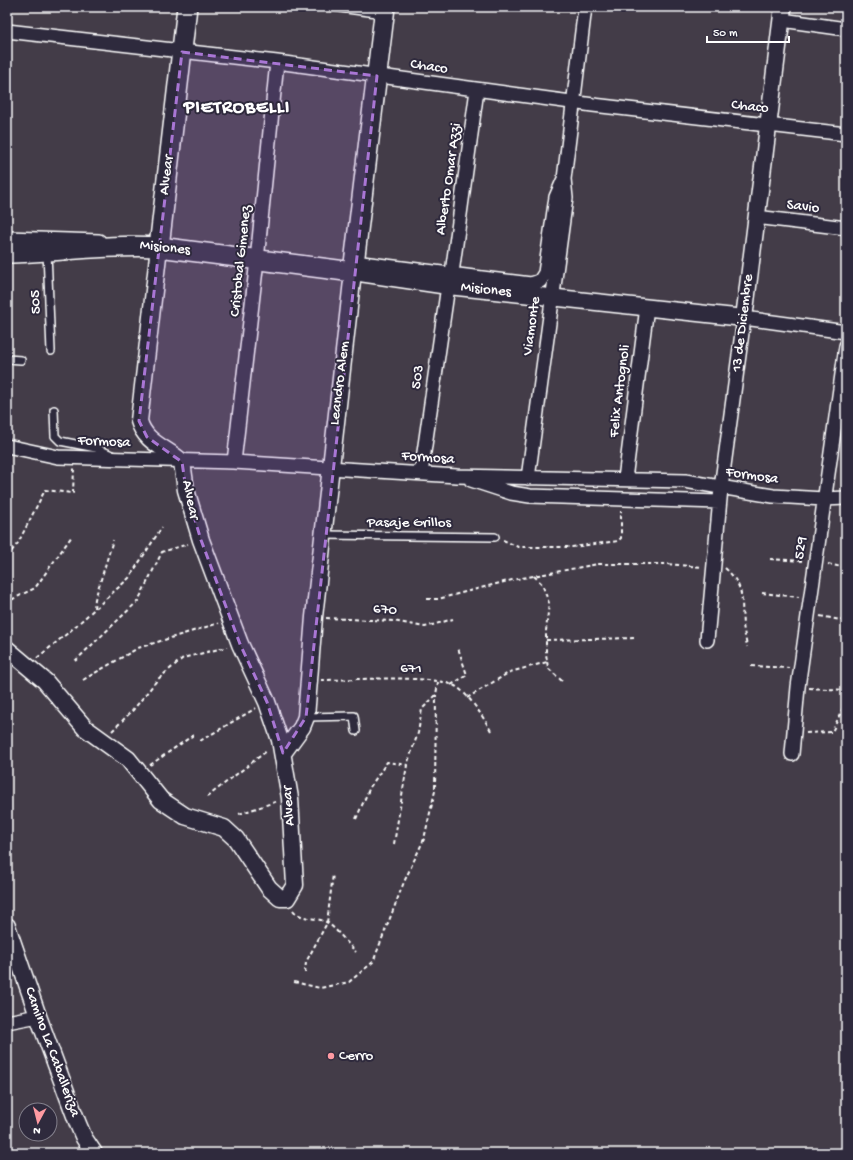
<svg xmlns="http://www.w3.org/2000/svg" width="853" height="1160" font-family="'Gochi Hand',sans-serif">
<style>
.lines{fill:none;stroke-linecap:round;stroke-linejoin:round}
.service-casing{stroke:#fff;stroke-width:10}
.minor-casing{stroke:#fff;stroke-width:16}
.tertiary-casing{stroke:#fff;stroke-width:19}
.secondary-casing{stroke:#fff;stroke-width:22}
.path{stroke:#fff;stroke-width:2;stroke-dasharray:4 3;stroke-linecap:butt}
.service{stroke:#2f2a3d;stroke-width:7}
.minor{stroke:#2f2a3d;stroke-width:13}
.tertiary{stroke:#2f2a3d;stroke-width:16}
.secondary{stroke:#2f2a3d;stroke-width:19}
.marked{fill:#a976d5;fill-opacity:0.2;stroke:#a976d5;stroke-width:3;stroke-dasharray:8 5;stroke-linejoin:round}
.poi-dot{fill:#ff9aa2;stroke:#2f2a3d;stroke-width:1.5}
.labels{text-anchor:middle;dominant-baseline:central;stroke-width:4;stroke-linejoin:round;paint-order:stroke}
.street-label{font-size:15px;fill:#fff;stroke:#2f2a3d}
.poi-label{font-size:15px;fill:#fff;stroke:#2f2a3d;text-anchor:start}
.district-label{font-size:19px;font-weight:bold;letter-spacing:1px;fill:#fff;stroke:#2f2a3d}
</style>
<rect width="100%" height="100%" fill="#433c48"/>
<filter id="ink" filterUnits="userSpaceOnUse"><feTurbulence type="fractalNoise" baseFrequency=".025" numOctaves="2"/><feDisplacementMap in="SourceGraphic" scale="8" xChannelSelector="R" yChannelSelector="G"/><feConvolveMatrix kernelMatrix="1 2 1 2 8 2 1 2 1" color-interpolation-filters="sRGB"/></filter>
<g filter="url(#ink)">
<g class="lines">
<defs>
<path id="service" d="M332,7L384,14
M47,252L51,351
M7,359L21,360
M54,410L55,436L60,441L96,448L114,456
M323,535L495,537
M306,717L354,716L356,731"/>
<path id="minor" d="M782,20L846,29
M7,31L277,62L593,105L846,134
M756,217L846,228
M7,238L99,241
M354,262L531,284L540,281L545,273L556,197L563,181
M452,273L477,90
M7,446L58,457L234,462L457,476L685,481L773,496L824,499L846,498
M234,462L257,260L277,62
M421,473L448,286
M528,478L566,198L564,179L585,7
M625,479L647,307
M471,480L511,493L530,496L719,502
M707,640L721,488L744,318L846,332
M792,754L798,687L846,346
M7,1022L38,1016"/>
<path id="tertiary" d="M7,649L45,681L85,728L128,759L161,800L185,816L224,828L236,839L269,888L280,898H287L295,885L290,798L280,740L267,702L240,644L201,540L186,490L182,462C167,448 145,443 139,421L159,247
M283,753L302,727L306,717L314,617L353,272L448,286L744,318L783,7
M7,926L38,1016L78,1124L84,1138L94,1153"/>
<path id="secondary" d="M159,247L187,7
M7,253C58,252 108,244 159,247L353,272L385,7"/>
</defs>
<use href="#service" class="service-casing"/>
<use href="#minor" class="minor-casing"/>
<use href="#tertiary" class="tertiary-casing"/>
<use href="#secondary" class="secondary-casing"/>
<path class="path" d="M503,540L518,547H572L618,541L621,538V511
M7,557L18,543L45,490L73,493L74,468
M770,559L804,561
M828,564L846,568
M725,568C746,587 741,601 743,625C744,632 746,640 747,647
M534,576L542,584L549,603L546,631V654L548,668L564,683
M762,593L799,597
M7,595L11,600
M427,599H438L512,580L598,564H666L702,567
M7,605L11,600L35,588L72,536
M94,608L95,599L113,540
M820,616L846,621
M326,618L393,621L425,627L453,619
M546,640L637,638
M37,658L69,632L129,578L162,527
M75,661L138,601L162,552L188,544
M751,666L789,668
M83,680L138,648L219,623
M321,680C351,680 432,674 455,686C468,693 484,718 491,731
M451,685L467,675L458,648
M809,688L846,690
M467,698L510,672L547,662
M112,731L133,710L158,679L183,658L227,647
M806,733L832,732L846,701
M200,741L256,708
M150,765L195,734
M207,797L268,750
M239,814L278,801
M356,819L370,787L387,762L407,765
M394,844L407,765L418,733L422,709L436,695L438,682
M293,910C301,921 317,916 328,923C338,931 347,943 356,952
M305,973L306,962L327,923L333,874
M294,982L320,988L349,982L373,962L404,882L424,839L435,791L436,695"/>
<use href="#service" class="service"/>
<use href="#minor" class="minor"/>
<use href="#tertiary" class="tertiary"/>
<use href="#secondary" class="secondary"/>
</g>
</g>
<path class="marked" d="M182,52L377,76L306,717L283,753L267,702L240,644L201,540L186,490L182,462L147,437L139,421Z"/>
<circle class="poi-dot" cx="331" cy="1056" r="4"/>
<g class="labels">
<g class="street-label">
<text transform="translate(429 67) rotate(8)">Chaco</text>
<text transform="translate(750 107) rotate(6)">Chaco</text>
<text transform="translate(167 175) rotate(-83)">Alvear</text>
<text transform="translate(449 179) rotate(-82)">Alberto Omar Azzi</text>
<text transform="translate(803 207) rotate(7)">Savio</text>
<text transform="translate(165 248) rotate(6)">Misiones</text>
<text transform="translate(241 261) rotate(-84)">Cristobal Gimenez</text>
<text transform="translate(486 290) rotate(6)">Misiones</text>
<text transform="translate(36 302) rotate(-92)">505</text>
<text transform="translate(743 323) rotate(-83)">13 de Diciembre</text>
<text transform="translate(532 326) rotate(-82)">Viamonte</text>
<text transform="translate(418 377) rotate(-82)">503</text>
<text transform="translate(340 383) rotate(-83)">Leandro Alem</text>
<text transform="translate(620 391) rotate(-83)">Felix Antognoli</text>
<text transform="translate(104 442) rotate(2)">Formosa</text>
<text transform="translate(428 458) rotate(4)">Formosa</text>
<text transform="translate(752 476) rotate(8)">Formosa</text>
<text transform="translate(190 500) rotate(78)">Alvear</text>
<text x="409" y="523">Pasaje Grillos</text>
<text transform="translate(801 548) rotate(-82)">529</text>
<text transform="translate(385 610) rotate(5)">670</text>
<text x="411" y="669">671</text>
<text transform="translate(289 806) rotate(-94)">Alvear</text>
<text transform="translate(52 1052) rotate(70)">Camino La Caballeriza</text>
</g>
<g class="poi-label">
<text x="339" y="1056">Cerro</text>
</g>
<g class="district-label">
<text x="237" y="108">PIETROBELLI</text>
</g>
</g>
<rect width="853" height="1160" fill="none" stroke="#2f2a3d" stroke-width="24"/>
<rect x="12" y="12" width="829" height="1136" fill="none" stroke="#fff" stroke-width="1.5" filter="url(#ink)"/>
<g transform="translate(38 1122) rotate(187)"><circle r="19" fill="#2f2a3d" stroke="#827f8b"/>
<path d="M0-3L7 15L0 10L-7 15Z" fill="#ff9aa2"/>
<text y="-6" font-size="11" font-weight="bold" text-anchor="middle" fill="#ffffff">N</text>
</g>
<path d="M707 36v6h82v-6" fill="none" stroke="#ffffff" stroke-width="2"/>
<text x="713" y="36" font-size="12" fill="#ffffff" stroke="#2f2a3d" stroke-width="3" paint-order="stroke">50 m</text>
</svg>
